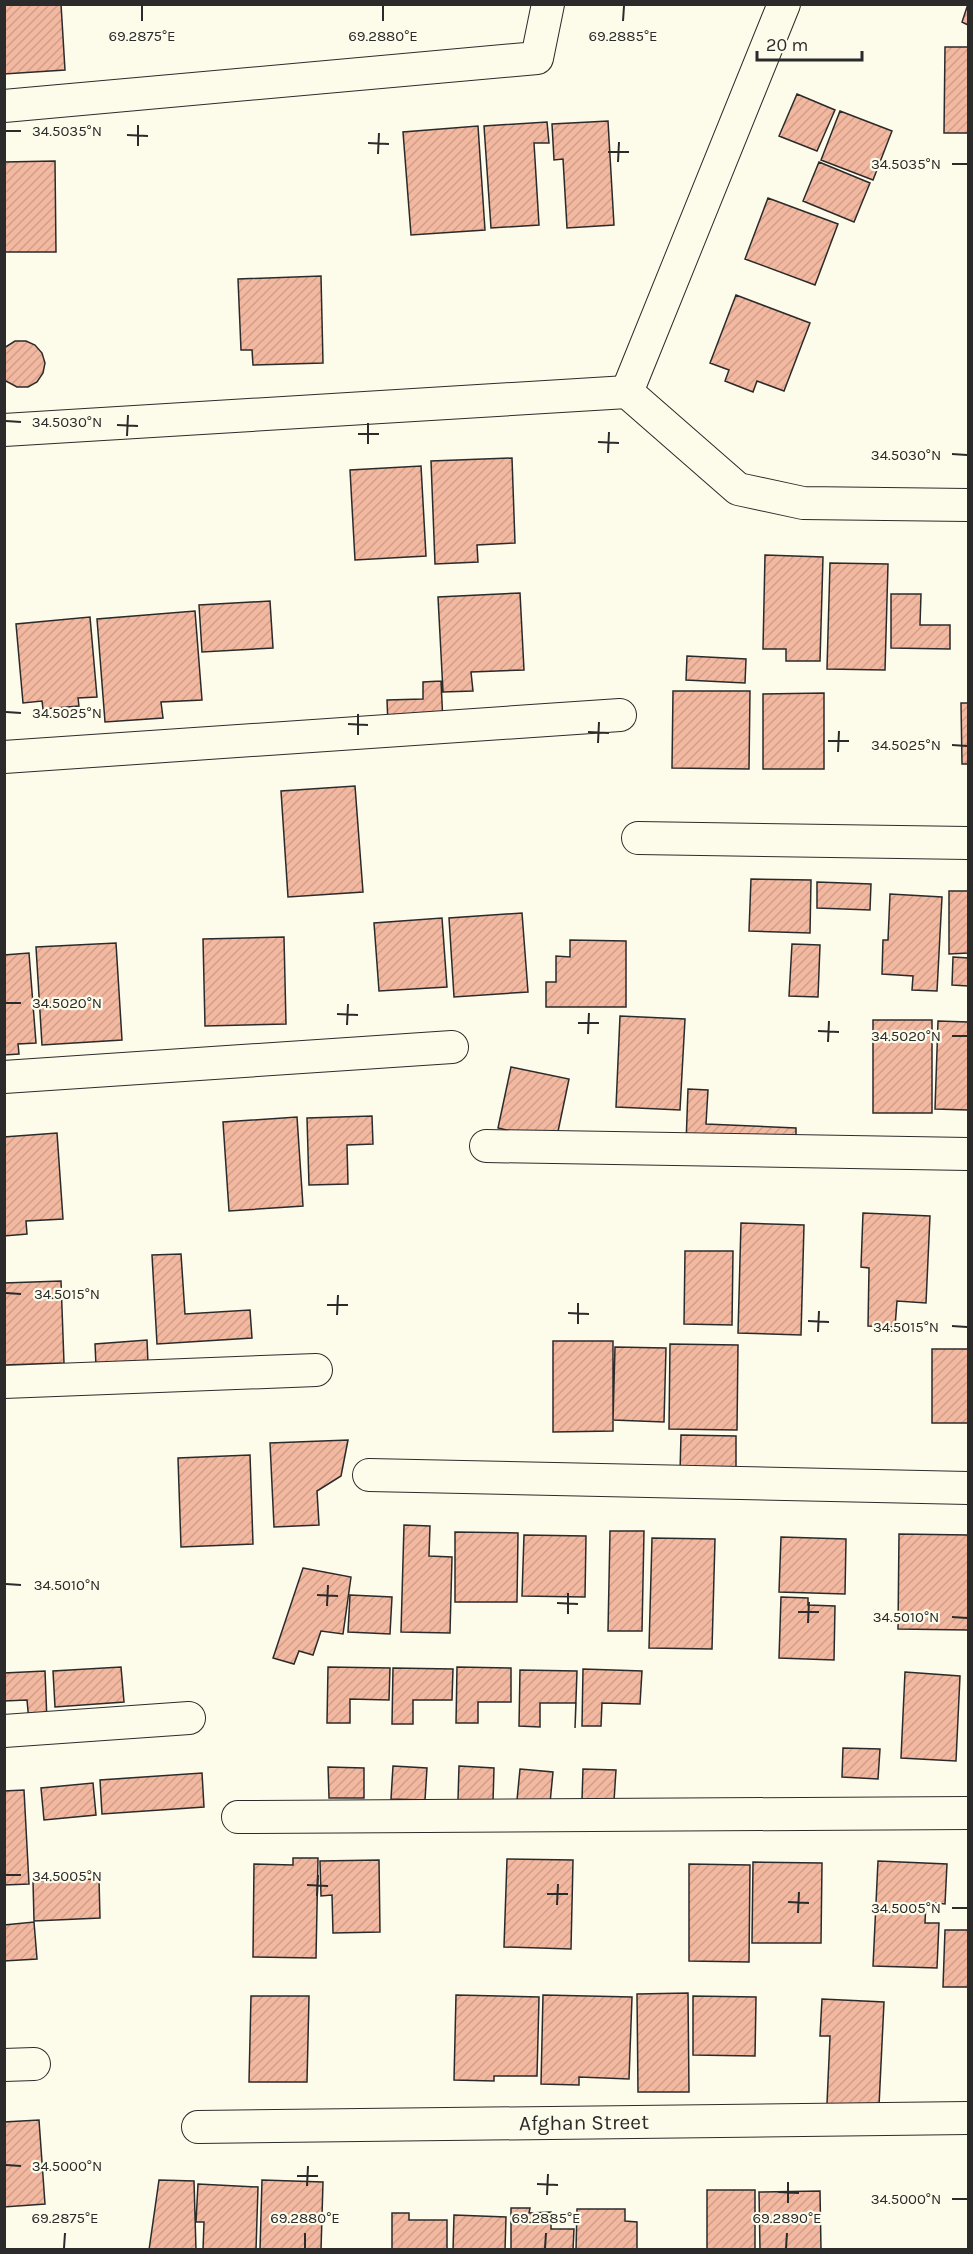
<svg xmlns="http://www.w3.org/2000/svg" width="973" height="2254" font-family="Karla,sans-serif">
<style>
.building{fill:url(#building-hatch);stroke:#2b2b2b;stroke-width:1.5}
.lines{fill:none;stroke-linecap:round;stroke-linejoin:round}
.street-casing{stroke:#2b2b2b;stroke-width:34}
.street{stroke:#fdfbea;stroke-width:32}
.ticks{fill:none;stroke:#2b2b2b;stroke-width:2}
.labels{text-anchor:middle;dominant-baseline:central;stroke-width:4.5;stroke-linejoin:round;paint-order:stroke}
.street-label{font-size:21px;fill:#2b2b2b;stroke:#fdfbea}
.ticks-label{font-size:15px;text-anchor:middle;fill:#2b2b2b;stroke:#fdfbea;stroke-width:4.5;stroke-linejoin:round;paint-order:stroke}
</style>
<defs>
<pattern id="building-hatch" width="6" height="6" patternUnits="userSpaceOnUse" patternTransform="scale(1.5)"><rect width="6" height="6" fill="#f2b8a0"/><path d="M-1 1l2-2M0 6l6-6M5 7l2-2" fill="none" stroke="#d09e8a"/></pattern>
</defs>
<rect width="100%" height="100%" fill="#fdfbea"/>
<path class="building" d="M4,4H61L65,70L4,74Z
M968,4V25L962,22Z
M945,47H968V133H944Z
M797,94L835,110L817,151L779,136Z
M840,111L892,131L873,180L821,160Z
M608,121L614,225L567,228L563,159L554,160L552,124Z
M547,122L549,143H534L539,225L491,228L484,126Z
M478,126L485,230L411,235L403,132Z
M55,161L56,252H4V162Z
M819,162L870,183L854,222L803,201Z
M768,198L838,224L815,285L745,259Z
M321,276L323,363L253,365L252,350H241L238,279Z
M736,295L810,323L784,391L757,381L753,392L725,381L729,370L710,363Z
M15,341H26L35,345L42,353L45,363L43,373L37,382L28,387H17L4,380V348Z
M512,458L515,543L477,545L478,562L435,564L431,461Z
M421,466L426,556L355,560L350,470Z
M765,555L823,557L820,661H786V649H763Z
M830,563L888,564L885,670L827,669Z
M520,593L524,670L471,672L473,691L443,692L438,597Z
M891,594H921L920,625H950V649L891,648Z
M270,601L273,648L202,652L199,605Z
M195,611L202,700L161,702L163,718L105,722L97,619Z
M90,617L97,697L78,698L79,706L43,709L42,701L23,703L16,624Z
M687,656L746,659L745,683L686,680Z
M441,681L443,723L388,725L387,700L423,699V682Z
M673,691H750L749,769L672,768Z
M824,693V769H763V694Z
M961,703H968V764H962Z
M355,786L363,892L288,897L281,791Z
M751,879L811,880L810,933L749,931Z
M817,882L871,884L870,910L817,908Z
M949,891H968V953L949,954Z
M890,894L942,897L937,991L912,990L913,976L882,974L883,940H888Z
M522,913L528,992L454,997L449,918Z
M442,918L447,987L379,991L374,923Z
M284,937L286,1024L205,1026L203,939Z
M570,940L626,941V1007H546V982H556V956L570,957Z
M116,943L122,1040L42,1045L36,947Z
M792,944L820,945L818,997L789,996Z
M29,953L36,1043L18,1044L19,1054L4,1055V955Z
M953,957L968,958V986L952,985Z
M620,1016L685,1019L680,1110L616,1107Z
M873,1020H932V1113H873Z
M938,1021L968,1022V1110L935,1109Z
M511,1067L569,1079L556,1141L498,1128Z
M688,1089L708,1090L706,1124L796,1128V1149L686,1144Z
M372,1116L373,1144L347,1145L348,1184L309,1185L307,1118Z
M297,1117L303,1206L229,1211L223,1122Z
M57,1133L63,1219L26,1221L27,1234L4,1236V1137Z
M863,1213L930,1216L926,1303L897,1301L895,1327L868,1326L869,1268L861,1267Z
M741,1223L804,1225L801,1335L738,1333Z
M685,1251H733L732,1325L684,1324Z
M181,1254L185,1314L250,1310L252,1338L157,1344L152,1255Z
M61,1281L64,1363L4,1365V1283Z
M147,1340L148,1363L96,1366L95,1344Z
M553,1341H613V1431L553,1432Z
M670,1344L738,1345L737,1430L669,1429Z
M615,1347L666,1348L664,1422L613,1420Z
M932,1349H968V1423H932Z
M681,1435L736,1436V1473L680,1472Z
M348,1440L341,1476L317,1491L319,1525L274,1527L270,1443Z
M250,1455L253,1544L181,1547L178,1458Z
M404,1525L430,1526L429,1556L452,1557L450,1633L401,1632Z
M610,1531H644L642,1631H608Z
M455,1532L518,1533L517,1602H455Z
M899,1534L968,1535V1630L898,1629Z
M524,1535L586,1536L585,1597L522,1596Z
M781,1537L846,1539L845,1594L779,1592Z
M652,1538L715,1539L712,1649L649,1648Z
M303,1568L351,1577L343,1634L321,1631L313,1655L299,1651L294,1664L273,1658Z
M350,1595L392,1597L390,1634L348,1632Z
M781,1597L808,1598V1605L835,1606L834,1660L779,1658Z
M121,1667L124,1702L55,1707L53,1671Z
M328,1667L390,1668L389,1700L350,1699V1723H327Z
M457,1667L511,1668V1702H478V1723H456Z
M393,1668L453,1669L452,1700H413V1724H392Z
M583,1669L642,1671L640,1704L602,1703L601,1726H582Z
M520,1670L577,1671L575,1728L576,1703H540V1727L519,1726Z
M45,1671L47,1721L29,1722L27,1700L4,1701V1673Z
M905,1672L960,1676L956,1761L901,1758Z
M843,1748L880,1749L878,1779L842,1777Z
M393,1766L427,1768L425,1800L391,1799Z
M459,1766L494,1768L493,1802L458,1800Z
M328,1767L364,1768V1798H329Z
M520,1769L553,1772L550,1803L517,1800Z
M583,1769L616,1770L614,1801L582,1800Z
M202,1773L204,1807L102,1814L100,1780Z
M93,1783L96,1815L44,1820L41,1788Z
M24,1790L29,1884L4,1885V1791Z
M293,1858H318L316,1958L253,1957L254,1864L293,1865Z
M507,1859L573,1860L571,1949L504,1947Z
M379,1860L380,1932L333,1933L332,1895L321,1896L320,1861Z
M878,1861L947,1864L945,1904L926,1902L925,1923H939L937,1968L873,1966Z
M753,1862L822,1863L821,1943H752Z
M689,1864L750,1865L749,1962L689,1961Z
M99,1879L100,1918L34,1921L33,1881Z
M34,1922L37,1959L4,1961V1925Z
M945,1930H968V1987H943Z
M688,1993L689,2092H638L637,1994Z
M456,1995L539,1997L537,2076H494V2081L454,2080Z
M543,1995L632,1997L629,2079L579,2077V2085L541,2084Z
M251,1996H309L307,2082H249Z
M693,1996L756,1997L755,2056L693,2055Z
M822,1999L884,2002L879,2106L827,2104L830,2036H820Z
M39,2120L45,2204L4,2207V2122Z
M159,2180L194,2181L196,2250H149Z
M262,2180L323,2182L321,2250H260Z
M198,2184L258,2187L256,2250H203L204,2222H196Z
M707,2190H755V2250H707Z
M820,2191L821,2250H760L759,2192Z
M511,2208H530L529,2213L551,2212V2229H574L573,2250H511Z
M577,2209H625V2221L637,2222V2250H576Z
M392,2213H409V2220H447V2250H392Z
M454,2215L506,2217L505,2250H453Z"/>
<g class="lines">
<defs>
<g id="street">
<path d="M4,106L537,58L548,4"/>
<path d="M627,392L784,4"/>
<path d="M4,430L627,392L738,489L803,503L968,505"/>
<path d="M4,757L620,715"/>
<path d="M638,838L968,843"/>
<path d="M4,1077L452,1047"/>
<path d="M486,1146L968,1154"/>
<path d="M4,1382L316,1370"/>
<path d="M369,1475L968,1488"/>
<path d="M4,1731L189,1718"/>
<path d="M238,1817L968,1813"/>
<path d="M4,2065L34,2064"/>
<path id="s1" d="M198,2127L968,2118"/>
</g>
</defs>
<use href="#street" class="street-casing"/>
<use href="#street" class="street"/>
</g>
<path class="ticks" d="M142,21V6M383,21V6M623,21L624,6M6,131H21M127,135L148,136M368,143L389,144M138,146V125M608,152H629M378,154L379,133M618,162L619,142M952,164H967M6,421L21,422M117,425L138,426M358,434H379M127,436L128,415M598,442L619,443M368,444V423M608,453L609,432M952,454L967,455M6,712L21,713M348,724L368,725M588,732L609,733M358,735V714M828,741H849M598,743L599,722M952,745L967,746M838,752L839,731M6,1003H21M337,1014L358,1015M578,1023H599M347,1025L348,1004M818,1031L839,1032M588,1034L589,1013M952,1036H967M828,1042L829,1021M6,1293L21,1294M327,1305H348M568,1313L589,1314M337,1315L338,1295M808,1321L829,1322M578,1324V1303M952,1326L967,1327M818,1332L819,1311M6,1584L21,1585M317,1595L338,1596M557,1603L578,1604M327,1606L328,1585M798,1612H819M568,1614V1593M952,1617L967,1618M808,1623L809,1602M6,1875H21M307,1885L328,1886M547,1894H568M317,1896L318,1875M788,1902L809,1903M557,1905L558,1884M952,1908H967M798,1913L799,1892M6,2165L21,2166M297,2176H318M537,2184L558,2185M307,2186L308,2166M778,2192L799,2193M547,2195L548,2174M952,2199H967M788,2203V2182M64,2248L65,2233M305,2248V2233M545,2248L546,2233M786,2248L787,2233"/>
<g class="labels">
<g class="street-label">
<text stroke="none"><textPath href="#s1" startOffset="386">Afghan Street</textPath></text>
</g>
</g>
<g class="ticks-label">
<text x="142" y="41">69.2875°E</text>
<text x="383" y="41">69.2880°E</text>
<text x="623" y="41">69.2885°E</text>
<text x="67" y="136">34.5035°N</text>
<text x="906" y="169">34.5035°N</text>
<text x="67" y="427">34.5030°N</text>
<text x="906" y="460">34.5030°N</text>
<text x="67" y="718">34.5025°N</text>
<text x="906" y="750">34.5025°N</text>
<text x="67" y="1008">34.5020°N</text>
<text x="906" y="1041">34.5020°N</text>
<text x="67" y="1299">34.5015°N</text>
<text x="906" y="1332">34.5015°N</text>
<text x="67" y="1590">34.5010°N</text>
<text x="906" y="1622">34.5010°N</text>
<text x="67" y="1881">34.5005°N</text>
<text x="906" y="1913">34.5005°N</text>
<text x="67" y="2171">34.5000°N</text>
<text x="906" y="2204">34.5000°N</text>
<text x="65" y="2223">69.2875°E</text>
<text x="305" y="2223">69.2880°E</text>
<text x="546" y="2223">69.2885°E</text>
<text x="787" y="2223">69.2890°E</text>
</g>
<rect width="973" height="2254" fill="none" stroke="#2b2b2b" stroke-width="12"/>
<path d="M757 51v9h105v-9" fill="none" stroke="#2b2b2b" stroke-width="3"/>
<text x="766" y="51" font-size="18" fill="#2b2b2b" stroke="#fdfbea" stroke-width="4.5" paint-order="stroke">20 m</text>
</svg>
